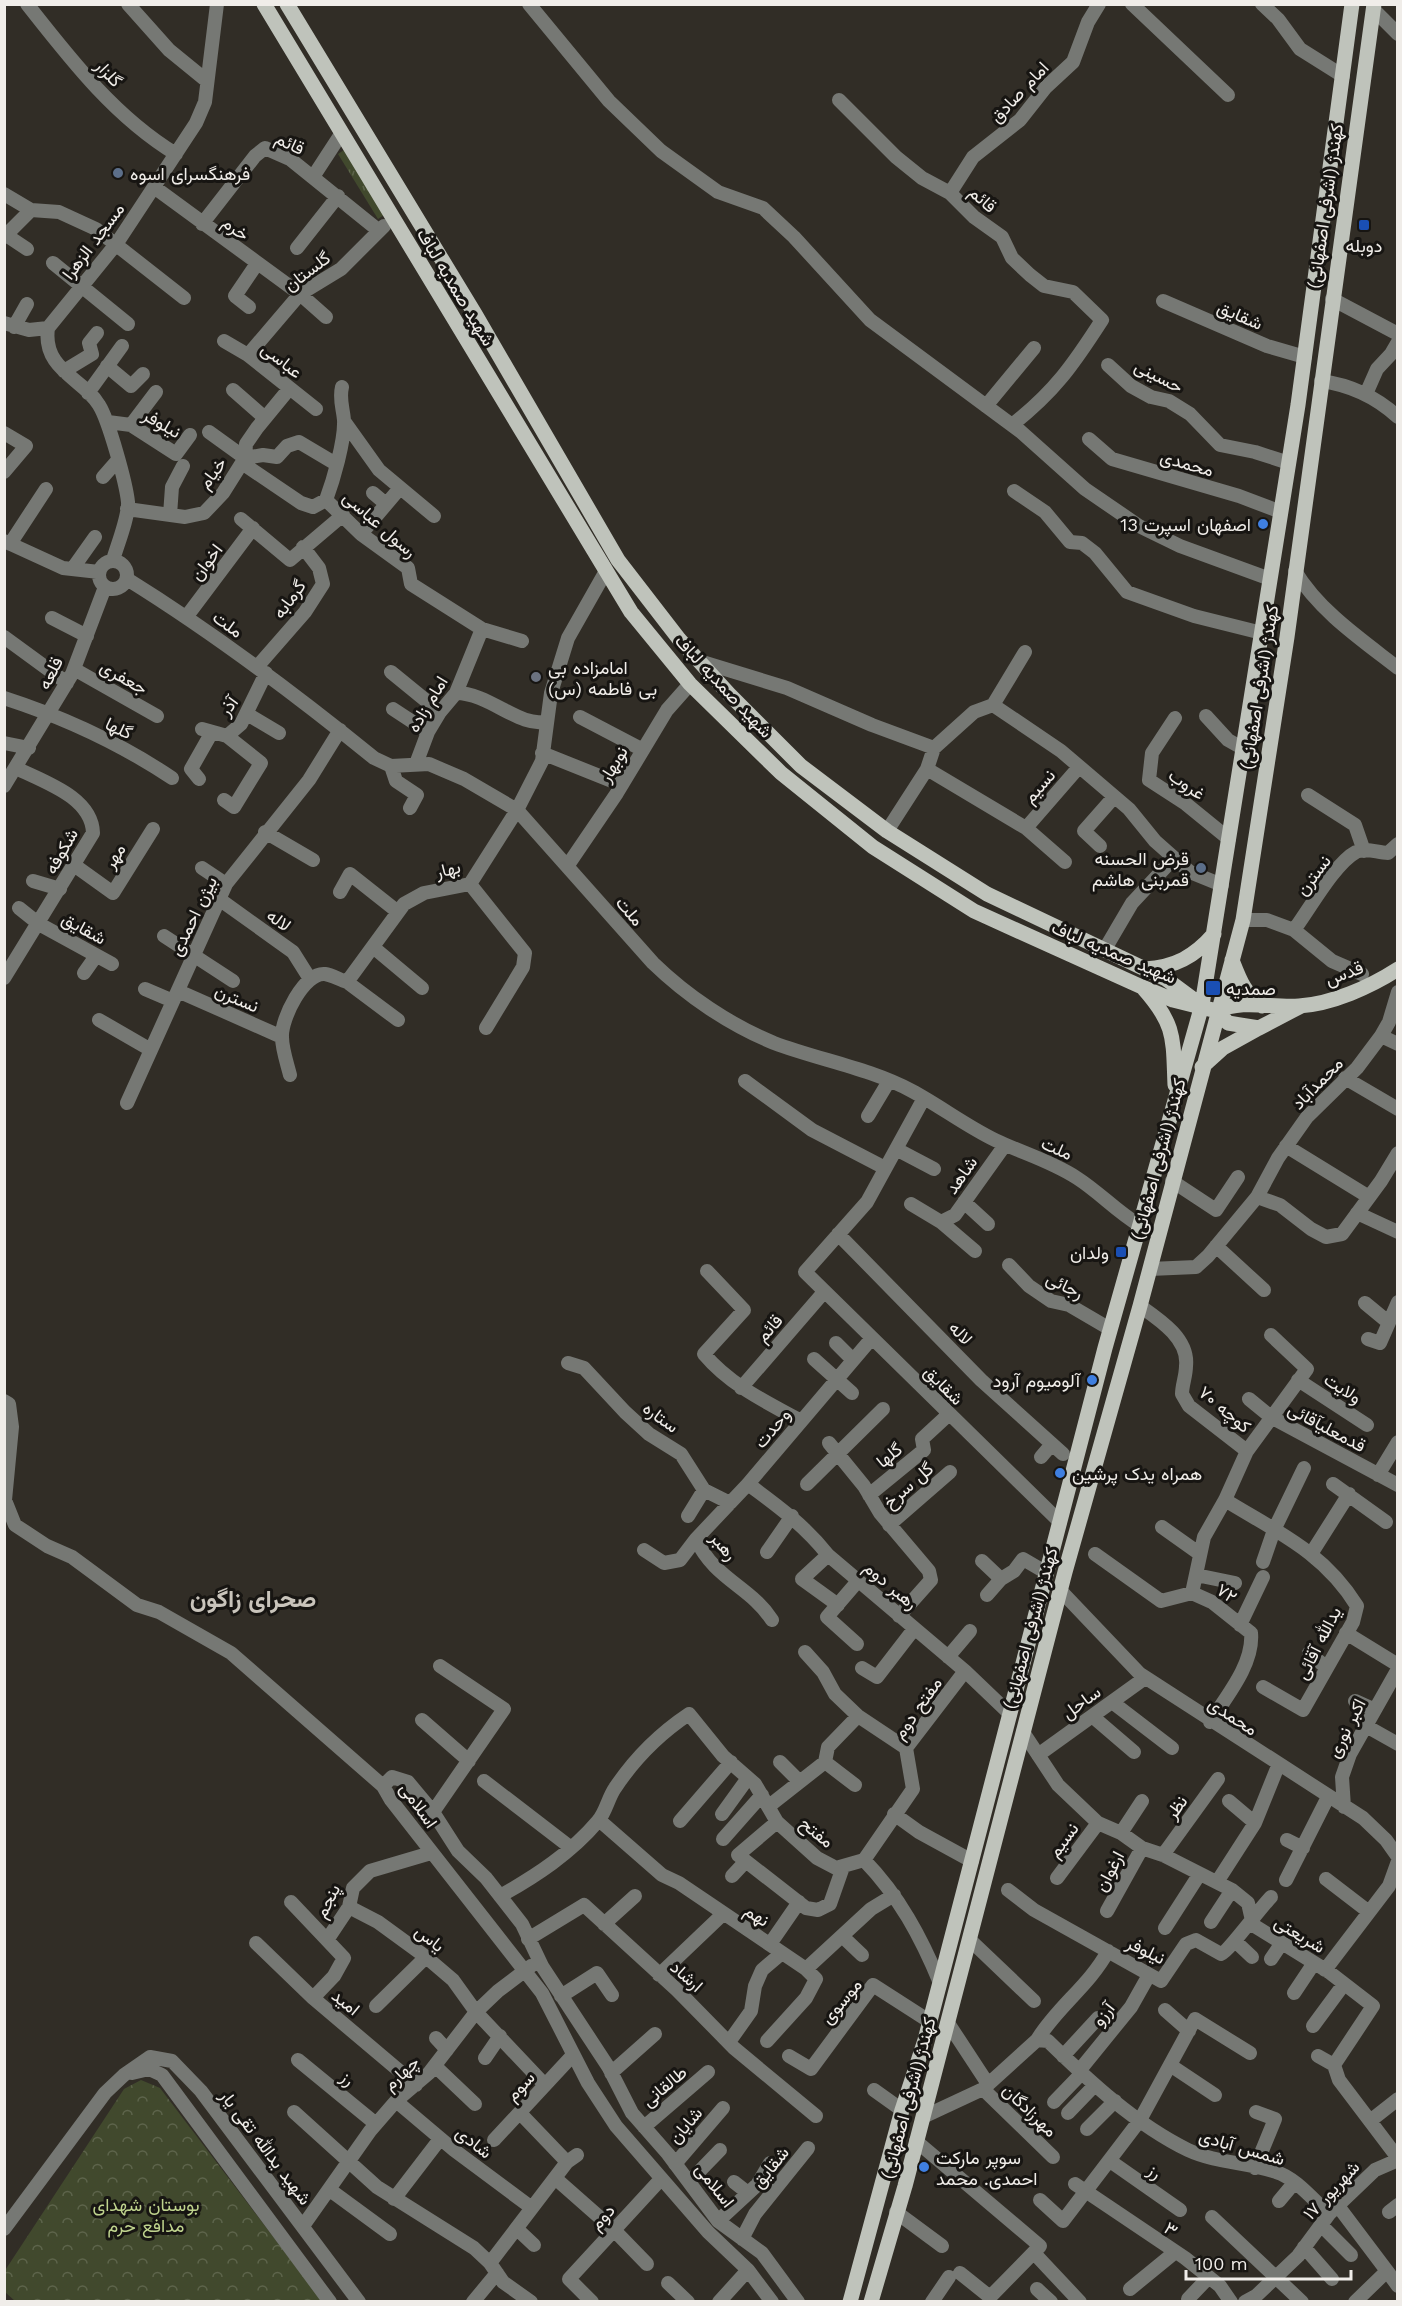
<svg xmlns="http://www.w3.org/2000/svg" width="1402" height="2306" font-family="'Work Sans',Vazirmatn,sans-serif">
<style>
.grass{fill:url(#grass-tufts)}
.forest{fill:url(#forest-crowns)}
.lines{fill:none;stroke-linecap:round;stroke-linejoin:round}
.minor{stroke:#767874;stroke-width:14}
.major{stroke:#bfc3bb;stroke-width:15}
.service-dot{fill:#5c6f8a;stroke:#171512;stroke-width:2}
.transit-dot{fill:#1a4fb4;stroke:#171512;stroke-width:2}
.shop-dot{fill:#3f7fe0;stroke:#171512;stroke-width:2}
.worship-dot{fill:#6b7280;stroke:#171512;stroke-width:2}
.labels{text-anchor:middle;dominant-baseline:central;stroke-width:6;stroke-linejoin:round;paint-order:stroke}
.street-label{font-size:18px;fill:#f0ede9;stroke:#171512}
.poi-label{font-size:18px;fill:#f0ede9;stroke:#171512;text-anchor:start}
.park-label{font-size:18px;fill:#bfd38d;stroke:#171512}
.district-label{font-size:24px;font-weight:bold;fill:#c9c4bb;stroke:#171512}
</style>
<defs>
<pattern id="grass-tufts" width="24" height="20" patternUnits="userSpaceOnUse" patternTransform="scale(1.5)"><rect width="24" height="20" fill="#41492d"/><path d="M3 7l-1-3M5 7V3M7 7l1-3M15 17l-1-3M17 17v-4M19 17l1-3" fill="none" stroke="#5d644b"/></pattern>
<pattern id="forest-crowns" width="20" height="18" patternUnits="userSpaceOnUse" patternTransform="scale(1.5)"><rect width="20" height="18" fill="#41492d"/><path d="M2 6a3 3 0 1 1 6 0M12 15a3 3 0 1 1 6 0" fill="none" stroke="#5d644b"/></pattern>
</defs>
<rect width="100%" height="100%" fill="#312d26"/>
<path class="grass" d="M344,150L384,215L378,219L338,154Z"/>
<path class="forest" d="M141,2080L160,2088L322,2301H15L5,2292L4,2272L124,2089Z"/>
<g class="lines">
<path class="minor" d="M27,4C71,60 115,117 176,154
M128,4L169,50L207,81
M529,4L609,101L661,151L718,192L763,208L794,237L870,320L1020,431L1085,489L1139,526L1180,546L1270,579
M1132,4L1228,95
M1262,4L1278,19L1300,49L1343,76
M1373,9L1398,34
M839,100L896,157L922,178L950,193L974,217L1002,237L1012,258L1030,275L1044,286L1073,292L1102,320C1073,365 1055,391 1012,425
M313,177L341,134
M154,187L300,294L326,317
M950,193L973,157L1020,120L1046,87L1073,62L1088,22L1099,4
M4,194L31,210
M202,224L255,156L265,148L290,159L378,230
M6,235L27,249
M4,237L31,210L59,212L96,229L184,298
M297,248L338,196
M53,263L128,324
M1332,299L1398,334
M1163,301L1267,346L1305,357
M249,307L235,296L256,265
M4,323L29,330L48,328
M14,327L27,304
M224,341L248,355L316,409
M248,355L300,294L341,269L384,226
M1108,365L1131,386L1151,397L1169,401L1190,414L1220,445L1255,452L1289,463
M107,366L131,386L143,374
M64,371L92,354L89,343L97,333
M1321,381C1351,385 1375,396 1398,417
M233,390L265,418
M88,393L122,346
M1366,394L1377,369L1391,354L1398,342
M986,406L1034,348
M344,421L379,470L434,516
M108,422L131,425L176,454L190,435
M131,425L156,392
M209,432L245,458L263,455L277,457L287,446L299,442L336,464
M4,433L26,446L4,472
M1089,439L1112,459L1239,496L1281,512
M242,463L301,503L313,507L326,500L361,534L408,568L411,584L482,629L522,641
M103,477L117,461
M1014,491L1045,512L1070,542L1082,543L1095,553L1127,592L1194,616L1262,633
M373,493L386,504
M326,500C333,481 345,441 344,420C343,408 339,399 342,387
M127,509L185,517L204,513L223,493L245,458L246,444L257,428L289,389
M170,515L172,487L183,466
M241,519L290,560L343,515
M361,534L400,488
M4,541L63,568L99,572
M10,544L46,489
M113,560C117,546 129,516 128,502C126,483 109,421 99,405C84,379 42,370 48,328L117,243L196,123L205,102L217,4
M99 575a14 14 0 1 1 28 0a14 14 0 1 1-28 0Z
M73,568L95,537
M1295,571C1319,611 1362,640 1398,668
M127,579C214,633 295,694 374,758L391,766L429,764L464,779L517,810L653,963C687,996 730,1025 774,1043C819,1060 869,1068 912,1091C940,1106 966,1126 995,1140C1022,1153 1051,1161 1077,1178C1099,1192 1116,1211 1139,1225
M187,616L253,528
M52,618L87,636
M4,637L67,683
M699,661L787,688L872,725L934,748
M257,667L305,612L323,584L319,568L303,547
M74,669L157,716
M391,672L440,712
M456,693C490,693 520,729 547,721
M4,698C63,717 121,744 172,778
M993,705L1025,652
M393,709L428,732
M247,714L279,733
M1206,716L1228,740L1244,749
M580,717L643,750
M1175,718L1152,753L1149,780L1186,804L1229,839
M202,729L227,736L241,724L266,673
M4,743L29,748
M542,753L622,785
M416,764L428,732L440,712L456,693L482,629
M391,766L396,781L417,795L410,808
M927,769L1026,828L1065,862
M199,779L191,769L212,732
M4,786L72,674L105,587
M1308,795L1355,825L1364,851
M224,800L234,807L261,763L227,736
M1026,828L1079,767
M887,831L927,769L934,748L974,712L993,705L1061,751L1129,809L1155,841L1190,872L1222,885
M265,832L313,860
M1100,846L1084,831L1114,797
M74,865L113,893L153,829
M568,865L617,793L667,710L690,684
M202,868L226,884
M33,881L60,889
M470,884L525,953L523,967L486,1028
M340,892L350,874L398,912
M219,899L293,952L310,979
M19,908L39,924L112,964
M1243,920H1267L1294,930L1332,961L1362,974
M1294,930C1309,910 1335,863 1356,852C1367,847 1377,853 1388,853L1398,844
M164,936L233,981
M373,947L422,988
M1105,949L1132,903L1174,858
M84,973L96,956
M4,978L93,833C92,797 44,782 16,768
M347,982L398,1020
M145,989L173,1001
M178,991L282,1037
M99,1020L151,1050
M1381,1036L1398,1044
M290,1075C287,1063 282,1049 282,1037C281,1019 304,972 325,974C332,975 340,980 347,982L404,904L424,893L470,884L517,810L542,761L551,693L568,638L606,571
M1345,1078L1398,1109
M745,1081L812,1130L885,1168
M924,1098L867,1202L805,1272L1060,1522
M127,1103L226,884L309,780L340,730
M868,1116L889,1081
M1286,1146L1369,1197
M896,1149L934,1169
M1172,1181L1216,1210L1238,1177
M1257,1197L1280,1205L1311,1229L1326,1237L1342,1234L1381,1181L1398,1153
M964,1202L988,1224
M911,1204L941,1222L955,1215L1005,1145
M1357,1213L1398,1232
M941,1222L975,1251
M838,1234L981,1380L1063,1454
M1216,1246L1264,1290
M1009,1265L1029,1286L1051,1301L1069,1305L1110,1329
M1150,1269L1196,1267L1208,1256L1257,1197L1278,1158L1307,1117L1357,1068L1381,1036L1389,1022L1398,992
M707,1271L744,1310L704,1354C730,1385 766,1402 801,1421
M1365,1303L1388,1322
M1140,1306C1160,1320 1189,1339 1186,1366C1186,1376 1182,1385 1182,1394L1189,1406L1247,1451
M1368,1339L1380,1343L1398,1302
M836,1343L853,1360
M814,1359L852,1393
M568,1363L584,1368L625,1412L649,1434L681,1454L704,1490L730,1503
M1298,1380L1367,1425
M741,1388L824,1292
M1249,1399L1271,1417L1398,1485
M4,1401L9,1404L12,1427L5,1500L15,1525L47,1546L72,1557L137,1605L159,1612L231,1653L383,1786
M829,1443L864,1486L880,1513L929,1571L931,1580L899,1616
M1041,1457L1052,1444
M1378,1475L1398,1442
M748,1484C778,1506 805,1526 828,1555L965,1671L1010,1714
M807,1484L883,1409
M1333,1484L1386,1522
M869,1495L924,1450L922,1439L948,1415
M1225,1500C1277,1532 1324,1552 1357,1606L1353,1622L1303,1710L1263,1687
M688,1516L704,1490
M889,1525L950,1472
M1162,1527L1200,1554
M696,1539L748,1484L872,1338
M644,1550L664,1563L680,1560L696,1539C714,1579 751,1587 772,1620
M767,1552L792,1516
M1095,1554L1161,1601L1192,1593L1212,1602L1251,1633C1254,1664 1226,1697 1210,1722
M1311,1554L1349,1494
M828,1555L802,1579L838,1605
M982,1561L1001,1579L1014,1571L1023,1559L1047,1573
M1263,1562L1274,1530L1304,1468
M1196,1575L1235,1583
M1060,1590L1140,1674L1363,1818L1386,1840L1398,1857
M1192,1593L1204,1537L1225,1500L1247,1451L1307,1369L1271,1335
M987,1595L1001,1579
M1240,1625L1263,1577
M1346,1633L1398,1665
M857,1644L827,1617L858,1581
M805,1652L823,1672L835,1694L858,1716L906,1748
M1309,1653L1327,1668
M948,1657L970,1631
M862,1668L877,1677L914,1629
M1355,1701L1375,1710
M1112,1702L1172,1748
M1092,1716L1134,1752
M422,1720L469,1761
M1366,1726L1398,1744
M1023,1732L1058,1785L1098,1823L1121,1833L1142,1848L1163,1855L1232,1890L1248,1903L1253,1925L1329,1972L1373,2006L1334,2065L1339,2080L1398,2158
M1038,1755L1145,1678
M780,1762L799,1781
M825,1762L855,1785
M484,1781L570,1847
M1229,1801L1255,1823
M769,1806L825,1762L828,1747L858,1716
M1344,1807L1342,1777L1350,1754L1398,1669
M433,1812L504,1709L440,1666
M722,1814L748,1778
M894,1814L919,1832L972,1861
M599,1820L662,1875L679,1883L806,1969L871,1909L894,1895
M680,1821L731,1762
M777,1822L738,1855L806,1908L818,1910L830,1904L843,1867
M1121,1833L1142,1801
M723,1839L762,1795
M1287,1840L1303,1848
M1163,1855L1218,1779
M864,1860L913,1789L906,1748L965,1671
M732,1876L746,1861
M1057,1878L1098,1823
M1326,1879L1369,1912
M1286,1880L1328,1797
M1217,1882L1255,1823L1278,1766
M1008,1890L1034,1910L1161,1981L1186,1944L1196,1940L1221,1954C1228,1952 1261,1907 1271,1897
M500,1896C536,1876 571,1853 598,1821C606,1812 608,1798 615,1788C635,1758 659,1734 689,1714L723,1756L755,1784L777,1822L817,1858L836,1868L864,1860C899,1896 921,1937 940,1983
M291,1902L327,1940
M349,1907L378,1922L426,1957L453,1980L476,2012L545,2085
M1107,1911L1142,1848
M1211,1922L1232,1890
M604,1924L635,1896
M1165,1928L1199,1875
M842,1936L862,1955
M528,1939L584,1905L677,1990L734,2048L816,2116
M970,1940L1034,2001
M1235,1941L1252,1957
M256,1943L313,1998L416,2085
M770,1944L799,1902
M1271,1959L1281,1944
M1325,1970L1389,1886L1398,1861
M659,1975L723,1914
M1294,1993L1314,1963
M561,1996L597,1973L612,1995
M313,1998L334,1976L344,1958L327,1940L349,1907L353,1888L370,1871L431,1853
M376,2006L426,1957
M1165,2010L1189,2031
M948,2023L988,2084
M1313,2026L1344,1984
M436,2038L447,2050
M1037,2040C1057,2007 1089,1986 1108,1951
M767,2041L806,1998L816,1979L806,1969
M729,2042L751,2011L755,1986L762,1970L782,1953
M789,2056L811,2069L873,1985L929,2021
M1063,2056L1098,2018
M1318,2056L1334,2065
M485,2058L500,2036
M298,2060L376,2124
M1170,2065L1215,2095
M435,2066L475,2104
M1079,2071L1131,2007L1149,1975
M132,2073L149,2069L162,2075L330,2302
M611,2073L655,2034
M983,2089L1053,2157
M874,2090L902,2110
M396,2101L454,2150L532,2208
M1054,2102L1081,2074
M294,2112L377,2187L474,2248L490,2263L503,2282L531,2302
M520,2113L567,2162
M1068,2113L1095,2085
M923,2117L983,2089L1037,2040L1048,2041C1089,2081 1135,2124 1188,2150C1216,2163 1247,2162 1276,2172C1296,2178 1314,2201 1329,2214
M1370,2121L1398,2099
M644,2127L708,2072
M1087,2129L1115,2101
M494,2140L573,2055
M916,2141L1040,2246L990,2297L960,2273
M1110,2161L1180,2210
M675,2164L723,2108
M1255,2168L1275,2119L1256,2112
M555,2178L614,2230L647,2264
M689,2182L720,2150
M734,2182L748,2193
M1075,2184L1185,2258L1220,2286L1231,2302
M330,2190L390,2234
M394,2199L440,2139
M1040,2200L1063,2221L1140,2120L1195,2019L1250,2053
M1279,2201L1294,2183
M1338,2206L1387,2271L1355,2302
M896,2212L942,2246
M1389,2212L1398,2205
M1212,2217L1302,2302
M718,2221L757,2185L770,2163
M1321,2225L1351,2255
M303,2226L370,2131L396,2101L429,2073L476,2012L498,1991L531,1966
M4,2229L105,2093L124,2075L150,2057L172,2061L201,2091L359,2302
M517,2229L534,2245
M742,2239L755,2214L808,2148
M1304,2247L1332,2279
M1034,2253L1080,2302
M490,2263L567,2162L577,2155
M1387,2271L1398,2286
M668,2283L688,2302
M1037,2289L1051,2302
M1130,2289L1174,2253
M1188,2299L1209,2277
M473,2302L497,2273
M592,2302L569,2279L661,2179
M719,2302L748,2270
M772,2302L748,2270L708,2232L616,2126L588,2083L542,1993L391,1800L383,1786L392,1777L408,1782L433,1812L458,1851L486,1878L522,1924L542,1966L609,2068L632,2113L668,2154L718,2221L762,2253L798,2302
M932,2302L949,2277
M1245,2302L1256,2296L1298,2256L1329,2214L1375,2170L1398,2160"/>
<path class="major" d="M264,4L631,612L690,684L781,773L873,847L974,911L1142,987L1173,1000L1217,1011L1228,1023L1259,1028L1301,1006
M287,4L475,314L618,560L679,639L729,694L801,766L887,831L987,894L1166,979L1197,1002
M1232,960C1239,978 1245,995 1262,1006
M1145,969C1175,967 1194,957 1214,934
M1144,989C1176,1025 1173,1039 1175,1085
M1217,1011C1243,999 1271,1008 1299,1006C1332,1004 1370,987 1398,969
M1202,1067L1223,1048L1259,1028
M850,2302L902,2110L925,2040L1105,1348L1202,1005L1298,405L1352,4
M871,2302L905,2186L1065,1572L1140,1306L1243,920L1287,637L1374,4"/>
</g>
<g class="service-dot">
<circle cx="118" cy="173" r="6"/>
<circle cx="1201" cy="868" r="6"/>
</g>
<g class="transit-dot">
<rect x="1358" y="219" width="12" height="12" rx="3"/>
<rect x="1205" y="980" width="16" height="16" rx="3"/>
<rect x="1115" y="1246" width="12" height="12" rx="3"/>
</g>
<g class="shop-dot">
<circle cx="1263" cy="524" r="6"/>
<circle cx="1092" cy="1380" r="6"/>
<circle cx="1060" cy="1473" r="6"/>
<circle cx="924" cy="2167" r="6"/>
</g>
<circle class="worship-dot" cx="536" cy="677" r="6"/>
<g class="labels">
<g class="street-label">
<text transform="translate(109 73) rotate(47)">گلزار</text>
<text transform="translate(1019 92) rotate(-47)">امام صادق</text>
<text transform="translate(290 143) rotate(25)">قائم</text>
<text transform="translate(983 199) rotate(41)">قائم</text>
<text transform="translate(1325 206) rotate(-82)">کهندژ (اشرفی اصفهانی)</text>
<text transform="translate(236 228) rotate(36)">خرم</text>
<text transform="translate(93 241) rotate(-53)">مسجد الزهرا</text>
<text transform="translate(307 271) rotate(-37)">گلستان</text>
<text transform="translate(456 287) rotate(59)">شهید صمدیه لباف</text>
<text transform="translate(1240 315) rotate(23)">شقایق</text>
<text transform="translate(282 360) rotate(38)">عباسی</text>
<text transform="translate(1159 376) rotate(27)">حسینی</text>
<text transform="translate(162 423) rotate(30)">نیلوفر</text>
<text transform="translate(1187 463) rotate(16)">محمدی</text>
<text transform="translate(212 473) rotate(-54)">خیام</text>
<text transform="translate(380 524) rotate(41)">رسول عباسی</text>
<text transform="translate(206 562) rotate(-53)">اخوان</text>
<text transform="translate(289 599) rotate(-54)">گرمابه</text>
<text transform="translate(228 624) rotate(36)">ملت</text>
<text transform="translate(50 673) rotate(-63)">قلعه</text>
<text transform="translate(124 677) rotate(29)">جعفری</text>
<text transform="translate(724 686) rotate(47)">شهید صمدیه لباف</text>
<text transform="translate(1259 687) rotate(-81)">کهندژ (اشرفی اصفهانی)</text>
<text transform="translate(427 704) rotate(-59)">امام زاده</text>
<text transform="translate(228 706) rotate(-54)">آذر</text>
<text transform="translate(119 728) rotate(25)">گلها</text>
<text transform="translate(613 764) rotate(-59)">نوبهار</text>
<text transform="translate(1187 784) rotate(35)">غروب</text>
<text transform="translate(1039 786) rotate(-49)">نسیم</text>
<text transform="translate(61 851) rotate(-61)">شکوفه</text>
<text transform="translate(114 856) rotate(-58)">مهر</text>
<text transform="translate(448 869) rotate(-14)">بهار</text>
<text transform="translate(1313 875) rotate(-53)">نسترن</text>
<text transform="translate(630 911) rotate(50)">ملت</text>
<text transform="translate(193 916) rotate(-64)">بیژن احمدی</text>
<text transform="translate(279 920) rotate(36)">لاله</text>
<text transform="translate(84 928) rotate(29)">شقایق</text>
<text transform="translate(1114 952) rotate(23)">شهید صمدیه لباف</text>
<text transform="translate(1344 973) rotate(-21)">قدس</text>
<text transform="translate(237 998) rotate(23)">نسترن</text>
<text transform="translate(1317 1083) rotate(-46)">محمدآباد</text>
<text transform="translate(1057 1148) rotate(24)">ملت</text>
<text transform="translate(1158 1159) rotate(-75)">کهندژ (اشرفی اصفهانی)</text>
<text transform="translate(961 1175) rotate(-55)">شاهد</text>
<text transform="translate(1065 1285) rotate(26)">رجائی</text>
<text transform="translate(769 1328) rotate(-49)">قائم</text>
<text transform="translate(961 1333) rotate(46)">لاله</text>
<text transform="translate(944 1385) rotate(45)">شقایق</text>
<text transform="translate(1343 1388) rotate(33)">ولایت</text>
<text transform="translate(1225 1409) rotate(40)">کوچه ۷۰</text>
<text transform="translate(661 1417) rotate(36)">ستاره</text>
<text transform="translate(1327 1427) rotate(28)">قدمعلیآقائی</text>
<text transform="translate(772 1428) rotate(-50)">وحدت</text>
<text transform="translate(889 1455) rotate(-39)">گلها</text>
<text transform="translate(908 1485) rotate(-41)">گل سرخ</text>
<text transform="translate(724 1546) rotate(51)">رهبر</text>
<text transform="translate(891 1585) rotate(40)">رهبر دوم</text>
<text transform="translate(1227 1593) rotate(34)">۷۲</text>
<text transform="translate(1030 1628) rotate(-75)">کهندژ (اشرفی اصفهانی)</text>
<text transform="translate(1318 1643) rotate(-63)">یدالله آقائی</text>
<text transform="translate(1081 1702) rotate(-36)">ساحل</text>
<text transform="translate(917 1708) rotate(-55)">مفتح دوم</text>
<text transform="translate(1233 1716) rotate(33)">محمدی</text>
<text transform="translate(1346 1728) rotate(-63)">اکبر نوری</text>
<text transform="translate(419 1805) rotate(55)">اسلامی</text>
<text transform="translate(1176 1807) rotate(-54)">نظر</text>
<text transform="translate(817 1832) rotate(39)">مفتح</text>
<text transform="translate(1063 1840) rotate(-54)">نسیم</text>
<text transform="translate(1109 1871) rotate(-62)">ارغوان</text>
<text transform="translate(327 1901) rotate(-64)">پنجم</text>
<text transform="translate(757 1915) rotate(32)">نهم</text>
<text transform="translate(1300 1934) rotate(31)">شریعتی</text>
<text transform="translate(430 1938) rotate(38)">یاس</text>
<text transform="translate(1146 1950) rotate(26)">نیلوفر</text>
<text transform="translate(687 1976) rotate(42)">ارشاد</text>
<text transform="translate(841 2001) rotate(-50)">موسوی</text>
<text transform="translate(346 2002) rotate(39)">امید</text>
<text transform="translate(1103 2014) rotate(-52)">آرزو</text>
<text transform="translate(401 2073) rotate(-43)">چهارم</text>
<text transform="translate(348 2078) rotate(39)">رز</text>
<text transform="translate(520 2086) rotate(-47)">سوم</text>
<text transform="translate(664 2086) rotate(-40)">طالقانی</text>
<text transform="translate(908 2098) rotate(-75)">کهندژ (اشرفی اصفهانی)</text>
<text transform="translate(1030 2110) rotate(44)">مهرزادگان</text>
<text transform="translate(685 2125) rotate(-50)">شایان</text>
<text transform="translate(474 2142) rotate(38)">شادی</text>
<text transform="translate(266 2147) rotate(53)">شهید یدالله تقی یار</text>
<text transform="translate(1242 2147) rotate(16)">شمس آبادی</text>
<text transform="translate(770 2167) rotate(-51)">شقایق</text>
<text transform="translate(1155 2171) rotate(35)">رز</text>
<text transform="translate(715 2185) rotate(52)">اسلامی</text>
<text transform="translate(1331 2190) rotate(-47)">۱۷ شهریور</text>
<text transform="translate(602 2217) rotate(-48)">دوم</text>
<text transform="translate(1171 2229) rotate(33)">۳</text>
</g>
<g class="poi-label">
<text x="130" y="173">فرهنگسرای اسوه</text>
<text x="1364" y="245" text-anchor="middle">دوبله</text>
<text x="1251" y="524" text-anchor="end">اصفهان اسپرت 13</text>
<text x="548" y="667">امامزاده بی<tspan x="548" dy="21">بی فاطمه (س)</tspan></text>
<text x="1189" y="858" text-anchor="end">قرض الحسنه<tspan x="1189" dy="21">قمربنی هاشم</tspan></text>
<text x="1226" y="988">صمدیه</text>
<text x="1109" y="1252" text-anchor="end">ولدان</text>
<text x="1080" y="1380" text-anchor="end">آلومیوم آرود</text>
<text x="1072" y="1473">همراه یدک پرشین</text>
<text x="936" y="2157">سوپر مارکت<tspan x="936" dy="21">احمدی. محمد</tspan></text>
</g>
<g class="park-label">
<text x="146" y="2204">بوستان شهدای<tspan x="146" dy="21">مدافع حرم</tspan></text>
</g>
<g class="district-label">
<text x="253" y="1599">صحرای زاگون</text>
</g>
</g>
<rect width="1402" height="2306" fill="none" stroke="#f0ede9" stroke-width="12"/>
<path d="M1186 2270v9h165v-9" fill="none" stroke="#f0ede9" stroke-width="3"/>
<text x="1195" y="2270" font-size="18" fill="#f0ede9" stroke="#171512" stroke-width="4.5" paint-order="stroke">100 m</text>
</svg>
